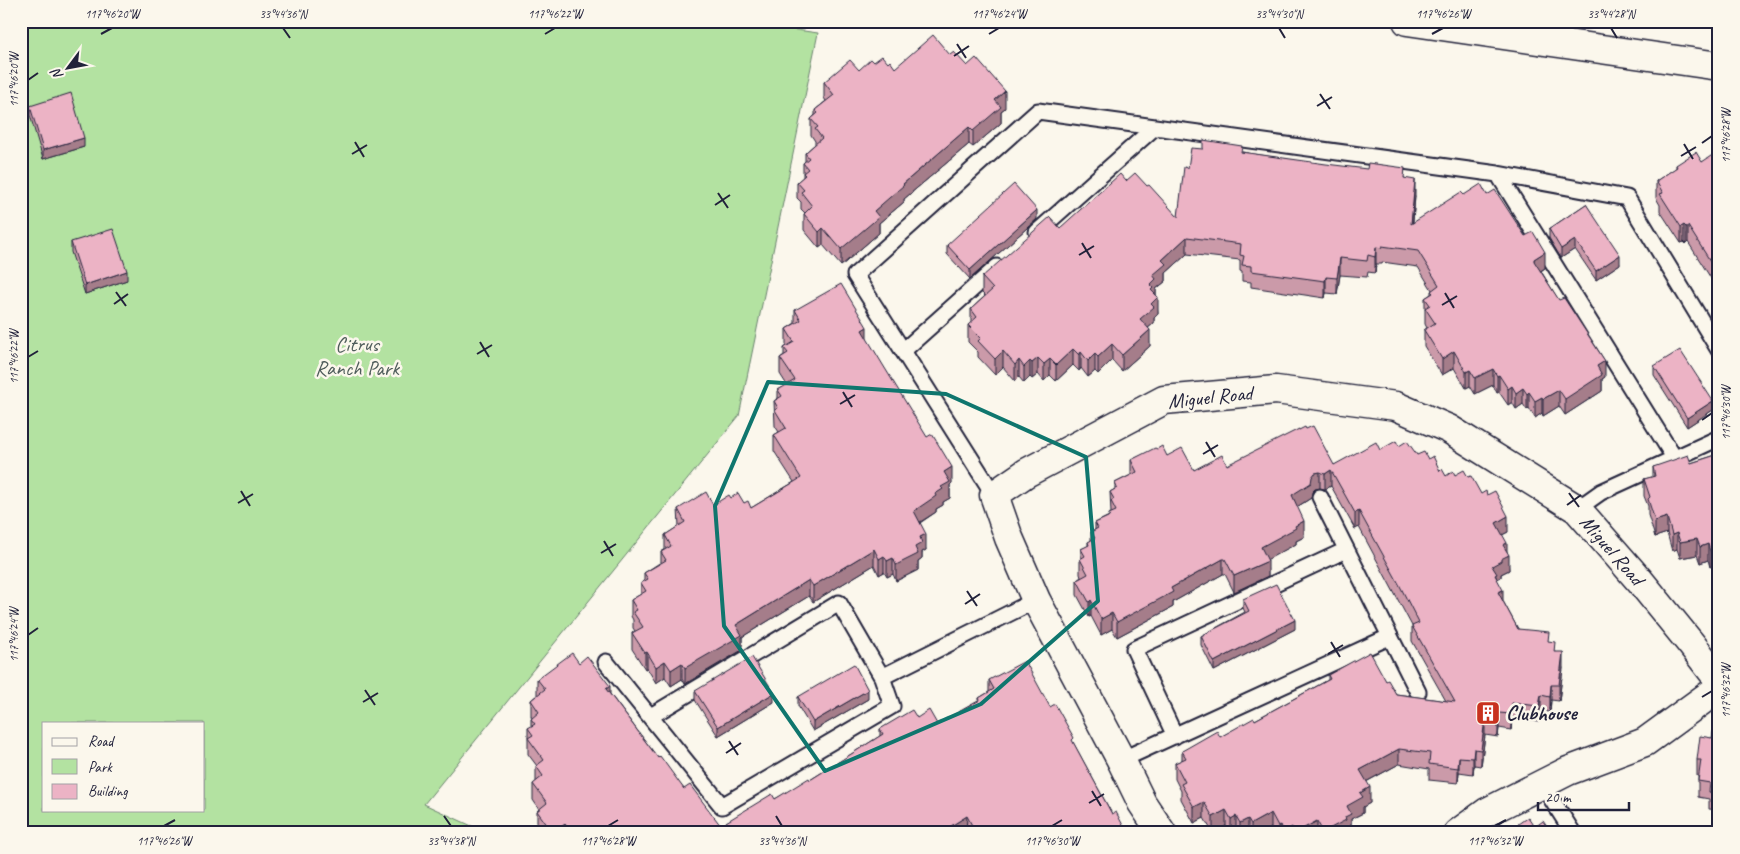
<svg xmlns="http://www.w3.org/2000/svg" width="1740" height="854" font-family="Caveat,sans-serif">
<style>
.green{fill:#b3e2a1;stroke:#6a826e;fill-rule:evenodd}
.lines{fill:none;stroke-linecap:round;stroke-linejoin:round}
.service-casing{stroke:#22223b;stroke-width:19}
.minor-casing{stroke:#22223b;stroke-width:31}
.primary-casing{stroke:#22223b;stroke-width:31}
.service{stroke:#fbf7ec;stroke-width:15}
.minor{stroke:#fbf7ec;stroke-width:28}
.primary{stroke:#fbf7ec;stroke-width:28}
.wall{fill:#cb9aa9;stroke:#22223b}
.shaded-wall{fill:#a57d8a;stroke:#22223b}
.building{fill:#ecb3c5;stroke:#22223b}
.marked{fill:none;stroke:#0f766e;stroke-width:4;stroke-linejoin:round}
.ticks{fill:none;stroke:#22223b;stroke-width:2}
.labels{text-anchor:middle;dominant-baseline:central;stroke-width:5;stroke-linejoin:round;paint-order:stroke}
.park-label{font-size:21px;fill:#4e5c5a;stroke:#fbf7ec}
.street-label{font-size:21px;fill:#22223b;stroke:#fbf7ec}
.poi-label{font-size:21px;font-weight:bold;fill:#22223b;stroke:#fbf7ec;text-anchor:start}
.neatline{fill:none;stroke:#22223b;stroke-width:2}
.ticks-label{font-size:12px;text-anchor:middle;fill:#22223b}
</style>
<rect width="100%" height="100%" fill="#fbf7ec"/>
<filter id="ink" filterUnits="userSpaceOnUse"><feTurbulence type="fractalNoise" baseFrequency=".02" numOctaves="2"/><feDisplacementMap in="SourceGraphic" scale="10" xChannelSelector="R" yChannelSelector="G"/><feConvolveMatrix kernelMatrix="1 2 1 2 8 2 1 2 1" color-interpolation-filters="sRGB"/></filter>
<g filter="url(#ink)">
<path class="green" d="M21,21H732L818,33L739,416L424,804L487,833H21ZM44,723H204V810H44Z"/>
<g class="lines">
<defs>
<path id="service" d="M1498,174L1675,459
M1037,232L1155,127
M903,351L997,267
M994,495L855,275L1038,111L1498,174L1627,198L1719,350
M1320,497L1418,692
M1577,509L1601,492L1719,438
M606,662L722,806L892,706L882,677L1036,600
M651,716L839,603L882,677
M1175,736L1134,649L1346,550
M1121,760L1389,637
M1542,784L1573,833"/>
<path id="minor" d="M1162,833L1142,803L1121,760L1036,600L1009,538L994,495L1026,473L1164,400L1276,390L1396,406L1449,429L1577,509L1640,581L1692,645L1719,680
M1458,833L1487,812L1568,771L1645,742L1719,688"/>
<path id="primary" d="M1407,21L1719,66"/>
</defs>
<use href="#service" class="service-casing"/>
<use href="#minor" class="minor-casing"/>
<use href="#primary" class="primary-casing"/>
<use href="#service" class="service"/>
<use href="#minor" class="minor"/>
<use href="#primary" class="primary"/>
</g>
<path class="wall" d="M950,55L1005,108L1001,111V123L973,147L969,144L904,199V202L879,223V233L841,266L823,245L819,248L804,230V214L805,213L801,209V202L797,198V182L803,177V163L805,161V153L815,144V141L811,135V119L815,115V110L826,101L824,98V82L859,70L874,62L888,63L895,68Z
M30,106L84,147L43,159L30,115Z
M1242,152L1405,178L1415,196L1413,223L1464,195H1487L1545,268L1541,271L1605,377L1602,379V391L1565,415L1559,406L1543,416L1542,413L1535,418L1529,408L1527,410L1523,404L1516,409L1512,402L1508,405L1499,392L1497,393L1493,385L1475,394L1470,386L1466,388L1454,368L1442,375L1424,346V330L1427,328L1425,324V298L1431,294V291L1432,290L1418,267L1382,262V264H1376L1375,273L1368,272L1367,277L1340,275L1337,294L1326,293L1325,298L1251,287V282L1242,281V272L1240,271V260L1187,254L1166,273V281L1156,289V295L1158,314L1154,318V323L1148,328L1150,346L1122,371L1112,360L1098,374L1095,371L1088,377L1081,368L1079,371L1073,365L1056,381L1050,375L1044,381L1038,374L1032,379L1030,377L1024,383L1019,377L1015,381L1003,367L995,375L978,357V352L968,342V325L971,323V309L985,296L982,293V277L1060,228L1126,181L1147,186L1178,217L1188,168Z
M1719,155V291L1688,242L1686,244L1684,242L1681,243L1660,211V205L1656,198V181L1676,168V165L1702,162Z
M1586,204L1620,264L1596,280L1575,249L1561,258L1549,238V229Z
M1037,219L970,279L947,254V245Z
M71,242L127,280L85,294L71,252Z
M795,310L867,340L952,483L950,485V498L943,502V505L936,509V512L920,523L926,550L922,552V558L918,561V570L896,581L893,574L887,577L884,572L879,575L874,565L813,602L809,596L742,637V650L685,684L682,679L671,686L665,677L656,683L647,668L645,669L632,649V633L635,631L633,628V620L631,616V600L641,594V583L644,581V573L661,562V552L665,550V535L679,526L678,509L713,505L731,498L744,503L751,508L794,482L774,451V435L779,432L775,426L774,401L778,398V390L787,385L780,374V358L784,355V348L787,346L786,345V329L795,323Z
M1654,366L1713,410L1687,427L1654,375Z
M1399,446L1417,455L1428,459L1446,476L1455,475L1468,477L1508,532L1502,535L1507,552L1509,570L1501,574V577L1497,579L1503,601L1518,629L1549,642L1555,652L1563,668L1559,701L1551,700L1550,712L1541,711L1539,722L1512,718L1511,730L1499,728L1498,737L1485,735L1481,766L1474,765L1473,774L1459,772L1458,783L1429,780V769L1399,764L1366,782L1370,803L1363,807V813L1351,819V830L1346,833H1273L1271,828L1263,833H1237L1236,832L1235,833H1230L1226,826L1213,833L1204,818L1194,823L1181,799V791L1175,779V763L1182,760V751L1220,737L1255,720L1328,680V675L1386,681L1396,694L1446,701L1412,641V626L1359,527L1355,529L1331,486L1325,489L1320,488L1315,489L1312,492L1311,498L1297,507L1304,537L1296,541V544L1267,559L1268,576L1234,592L1225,574H1223L1173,602V607L1117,637L1112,629L1101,635L1091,616L1089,617L1077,595V580L1081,577L1080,574V559L1081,558V549L1088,546V542L1091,541V532L1095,530V523L1109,516V514L1111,513L1110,492L1115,489V483L1131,475V460L1157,449L1167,456L1194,470L1227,465H1334L1380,450Z
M1719,454L1710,567L1708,560L1700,563L1697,555L1680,558L1677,549L1672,551L1667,533L1655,537L1648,515V506L1644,496V479L1653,477V467L1691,463Z
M1243,599L1295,629L1214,671L1201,645V636L1245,612L1243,608Z
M579,663L610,694L658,758L684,789L724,833H541L537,827V811L539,809L533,800V784L536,782V766H537L528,754V728L531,727V719L532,718L531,716V700L537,695V679Z
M989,680L1050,707L1074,744L1112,814L1127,833H726V822L775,799L810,780L880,736V729L917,718L937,724L979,701V698L989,692Z
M695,691L774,702L718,736L695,700Z
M798,697L868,699L813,731L798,706Z
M1719,720V810L1709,809V799L1698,797V776H1697V760L1712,738Z"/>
<path class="shaded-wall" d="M1005,91V108L1001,111V123L973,147V131L995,100Z
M969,127V144L904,199V202L879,223V233L841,266V249L874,211L903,184Z
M84,138V147L43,159V150Z
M1415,180V196L1411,240V224Z
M1037,210V219L970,279V270Z
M1684,225V242L1681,243V227Z
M1688,226V242L1686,244V227Z
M823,228V245L819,248V232Z
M1187,237V254L1166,273V281L1156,289V295L1153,298L1158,297V314L1154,318V323L1140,335V319L1153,275L1162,260Z
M1575,240V249L1561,258V249Z
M1376,247V264L1375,273V257Z
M1545,252V268L1534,275V259Z
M1620,255V264L1596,280V271Z
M1340,258V275L1337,294V278Z
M127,271V280L85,294V285Z
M1326,277V293L1325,298V281Z
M867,327V343L862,330Z
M1150,330V346L1122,371V355Z
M1112,344V360L1098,374V357Z
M1073,349V365L1056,381V365Z
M1003,351V367L995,375V359Z
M1454,351V368L1442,375V359Z
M1081,352V368L1079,371V355Z
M1095,354V371L1088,377V361Z
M1038,358V374L1032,379V363Z
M1050,359V375L1044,381V364Z
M1019,360V377L1015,381V365Z
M1030,361V377L1024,383V367Z
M1605,361V377L1602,379V391L1565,415V399L1597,366Z
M1493,369V385L1475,394V378Z
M1470,370V386L1466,388V372Z
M1499,375V392L1497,393V376Z
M1512,386V402L1508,405V389Z
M1523,388V404L1516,409V393Z
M1559,390V406L1543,416V399Z
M1529,392V408L1527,410V394Z
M1542,397V413L1535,418V401Z
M1713,401V410L1687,427V418Z
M952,467V483L950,485V498L943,502V505L936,509V512L914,526V511L935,494L944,472Z
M1331,470V486L1325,489V474Z
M1320,472V488L1315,489L1312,492L1311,498L1292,510V495L1315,473Z
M1359,511V527L1355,529V513Z
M1508,516V532L1496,538V523Z
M1667,517V533L1655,537V521Z
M1304,521V537L1296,541V544L1261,563V547L1295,526Z
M1677,533V549L1672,551V535Z
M926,534V550L922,552V558L918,561V570L896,581V565L915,547L920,537Z
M1697,539V555L1680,558V542Z
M1507,543V556L1509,555V570L1501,574V577L1497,579L1492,566L1503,545Z
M1708,544V560L1700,563V547Z
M1719,548V564L1710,567V551Z
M874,549V565L813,602V586Z
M884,556V572L879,575V559Z
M893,558V574L887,577V561Z
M1223,559V574L1173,602V607L1117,637V622L1171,588Z
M1268,561V576L1234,592V576Z
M809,580V596L742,637V650L685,684V668L736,625Z
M1503,590V605L1498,592Z
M1091,600V616L1089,617V602Z
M1112,613V629L1101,635V619Z
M1295,620V629L1214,671V662Z
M647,652V668L645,669V653Z
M1563,652V668L1559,701V685Z
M665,661V677L656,683V667Z
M682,663V679L671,686V670Z
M1551,685V700L1550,712V697Z
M610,686V702L606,689Z
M868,690V699L813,731V722Z
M774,693V702L718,736V727Z
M1541,695V711L1539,722V706Z
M1512,703V718L1511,730V714Z
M1499,713V728L1498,737V721Z
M1485,719V735L1481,766V750Z
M1399,749V764L1360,785V770Z
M1474,749V765L1473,774V758Z
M1459,757V772L1458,783V768Z
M1370,787V803L1363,807V813L1351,819V830L1346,833H1323L1345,817L1347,806L1360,793Z
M1204,802V818L1194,823V807Z
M1226,810V826L1213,833V817Z
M1271,813V828L1263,833H1251V824Z
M967,816L966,833H940Z
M1236,816V832L1235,833H1231V819Z
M1248,819V833H1240V823Z
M1317,821V833H1295Z
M565,824V833H553Z
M1280,825V833H1278V826Z
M1292,827V833H1284V832Z
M988,828V833H978Z"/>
<path class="building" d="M933,35L950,55L954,52L967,66L976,58L1005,91L995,100L1001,107L973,131L969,127L903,184L904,185L874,211L879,217L841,249L823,228L819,232L804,214L812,206L801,192L804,190L797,182L805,175L803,173L808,169L803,163L809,158L805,153L822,138L815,129L818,127L811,119L818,113L815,110L834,95L824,82L850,60L859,70L871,59L874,62L882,56L888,63L890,61L895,68Z
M71,93L84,138L43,150L30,106Z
M1203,140L1242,146L1241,152L1326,164L1367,169L1368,163L1405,168L1404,178L1415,180L1411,224L1461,192L1464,195L1481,184L1487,195L1495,190L1525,236L1533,232L1545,252L1534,259V261L1559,300L1564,298L1605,361L1597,366L1602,375L1565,399L1559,390L1543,399L1542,397L1535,401L1529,392L1527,394L1523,388L1516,393L1512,386L1508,389L1499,375L1497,376L1493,369L1475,378L1470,370L1466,372L1454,351L1442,359L1424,330L1435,323L1425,308L1430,305L1425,298L1433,293L1431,291L1439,285L1418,251L1382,246V248L1376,247L1375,257L1368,255L1367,261L1340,258L1337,278L1326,277L1325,281L1251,271V266L1242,265L1244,256L1240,255L1241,244L1187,237L1162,260L1166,264L1153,275L1156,279L1150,285L1153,288L1151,290L1158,297L1151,304L1154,307L1140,319L1150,330L1122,355L1112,344L1098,357L1095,354L1088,361L1081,352L1079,355L1073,349L1056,365L1050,359L1044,364L1038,358L1032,363L1030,361L1024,367L1019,360L1015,365L1003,351L995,359L978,341L981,338L968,325L977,317L971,309L993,289L982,277L1050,217L1060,228L1120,174L1126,181L1135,173L1147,186L1149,185L1178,217L1184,167L1188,168L1191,148L1203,149Z
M1696,152L1702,162L1717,152L1719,155V275L1688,226L1686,227L1684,225L1681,227L1660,194L1663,193L1656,181L1677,167L1676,165Z
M1014,184L1037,210L970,270L947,245Z
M1586,204L1620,255L1596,271L1575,240L1561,249L1549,229Z
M113,229L127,271L85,285L71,242Z
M841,284L867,327L862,330L883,365L927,437L932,434L952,467L944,472L950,482L941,487L943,489L935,494L936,496L914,511L926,534L920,537L922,543L915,547L918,554L896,565L893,558L887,561L884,556L879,559L874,549L813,586L809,580L736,625L742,635L685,668L682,663L671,670L665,661L656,667L647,652L645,653L632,633L643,627L633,612L637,610L631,600L646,591L641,583L648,579L644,573L666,560L661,552L671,546L665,535L685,522L678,509L706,492L713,505L729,495L731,498L738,493L744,503L748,501L751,508L801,478L774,435L786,428L775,410L778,408L774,401L782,396L778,390L795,380L780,358L788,353L784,348L794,342L786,329L801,320L795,310Z
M1680,350L1713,401L1687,418L1654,366Z
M1313,426L1334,465L1376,442L1380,450L1396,441L1399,446L1407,441L1417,455L1424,452L1428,459L1433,456L1440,471L1442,469L1446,476L1453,471L1455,475L1464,470L1468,477L1471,476L1481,494L1486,491L1487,495L1495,491L1508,516L1496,523L1507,543L1503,545L1509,555L1501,559V561L1492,566L1497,574L1495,575L1503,590L1498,592L1518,629L1549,632L1548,641L1555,642L1554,652H1563L1559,685H1551L1550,697L1541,695L1539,706L1512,703L1511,714L1499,713L1498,721L1485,719L1481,750L1474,749L1473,758L1459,757L1458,768L1429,764L1430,753L1399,749L1360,770L1370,787L1360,793L1363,797L1347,806L1351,814L1345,817L1346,820L1323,832L1317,821L1295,833L1292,827L1284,832L1280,825L1278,826L1271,813L1251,824L1248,819L1240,823L1236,816L1231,819L1226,810L1213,817L1204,802L1194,807L1181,784L1185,782L1175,763L1186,758L1182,751L1217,731L1220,737L1254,718L1255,720L1330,679L1328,675L1370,652L1386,681L1388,680L1396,694L1455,702L1412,626L1419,623L1399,584L1359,511L1355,513L1331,470L1325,474L1320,472L1315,473L1312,477L1311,483L1292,495L1304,521L1295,526L1296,528L1261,547L1268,561L1234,576L1225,559H1223L1171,588L1173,592L1117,622L1112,613L1101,619L1091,600L1089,602L1077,580L1088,574L1080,559L1085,556L1081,549L1089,545L1088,542L1095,538L1091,532L1098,528L1095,523L1110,516L1109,514L1116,511L1111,501L1114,499L1110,492L1117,488L1115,483L1137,472L1131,460L1155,448L1157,449L1162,446L1167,456L1182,448L1194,470L1222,455L1227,465L1299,429V430L1305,427L1306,429Z
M1719,454V548L1710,551L1708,544L1700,547L1697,539L1680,542L1677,533L1672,535L1667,517L1655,521L1648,499L1650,497L1644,479L1655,476L1653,467L1688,455L1691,463Z
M1276,584L1295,620L1214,662L1201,636L1249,611L1243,599Z
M572,653L579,663L587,656L610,686L606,689L658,758L660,756L684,789L690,785L724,830L720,833H572L565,824L553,833L537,811L547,803L533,784L543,776L536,766L544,760L528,738L533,735L528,728L535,724L531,719L539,712L531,700L545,689L537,679Z
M752,657L774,693L718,727L695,691Z
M1025,661L1050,707L1055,704L1074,738L1072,740L1112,814L1116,812L1127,833H990L988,828L978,833H976L967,816L940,833H733L726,822L772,794L775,799L809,778L810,780L883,734L880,729L912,710L917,718L929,710L937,724L980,700L979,698L994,689L989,680Z
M854,664L868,690L813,722L798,697Z
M1715,720H1719V794L1709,792L1710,783L1698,781L1701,760H1697L1700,736L1712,738Z
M1528,817L1535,827L1543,821L1551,833H1501L1509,827L1511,829Z"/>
</g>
<path class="marked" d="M768,382L946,394L1086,457L1098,601L981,704L825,771L724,626L715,506Z"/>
<path class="ticks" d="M283,28L290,38M1279,28L1285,38M1611,28L1617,38M101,34L112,28M545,34L555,28M989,34L999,28M1432,34L1443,28M957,44L966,58M954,56L969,46M28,80L38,73M1320,94L1330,109M1317,106L1332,97M355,142L364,157M1702,143L1712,136M1684,144L1693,159M352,154L367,145M1681,156L1696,147M718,193L728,208M715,205L730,195M1082,243L1091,258M1079,255L1094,246M116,292L126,306M1445,293L1454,308M114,304L128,294M1442,305L1457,296M480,342L489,357M477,354L492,345M28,357L38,351M843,392L852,407M840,404L855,395M1702,420L1712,413M1206,442L1215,457M1203,454L1218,445M241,491L250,506M1569,493L1579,507M238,503L253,494M1567,505L1581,495M604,541L613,556M601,553L616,544M967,591L977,606M965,604L980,594M28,635L38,628M1331,642L1340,657M1328,654L1343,645M365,690L375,705M1702,697L1712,691M363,702L378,693M729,741L738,755M726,753L741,743M1092,791L1101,806M1089,803L1104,794M444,816L451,826M776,816L782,826M164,826L175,820M608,826L618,820M1052,826L1062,820M1495,826L1506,820"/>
<defs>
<symbol id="building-square" viewBox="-11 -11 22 22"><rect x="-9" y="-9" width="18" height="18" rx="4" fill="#c8321e" stroke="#fbf7ec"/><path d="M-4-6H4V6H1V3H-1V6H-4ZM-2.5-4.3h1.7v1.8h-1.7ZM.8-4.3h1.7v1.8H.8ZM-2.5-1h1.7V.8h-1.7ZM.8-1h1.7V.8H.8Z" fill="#fff"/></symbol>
</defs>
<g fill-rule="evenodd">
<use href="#building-square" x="1474" y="699" width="28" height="28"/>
</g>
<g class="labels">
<g class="park-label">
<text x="357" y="344">Citrus<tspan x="357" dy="24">Ranch Park</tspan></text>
</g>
<g class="street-label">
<text transform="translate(1210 397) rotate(-6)">Miguel Road</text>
<text transform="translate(1612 550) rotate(49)">Miguel Road</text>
</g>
<g class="poi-label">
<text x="1506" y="713">Clubhouse</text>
</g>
</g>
<rect width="1740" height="854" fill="none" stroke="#fbf7ec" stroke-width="55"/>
<rect x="42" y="722" width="162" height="90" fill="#fbf7ec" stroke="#a4a2a5"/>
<rect x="52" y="738" width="25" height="8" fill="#fbf7ec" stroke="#a4a2a5"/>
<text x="88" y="746" font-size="15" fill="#22223b">Road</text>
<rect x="52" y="759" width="25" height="15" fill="#b3e2a1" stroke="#a4a2a5"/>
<text x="88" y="772" font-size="15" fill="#22223b">Park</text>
<rect x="52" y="784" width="25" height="15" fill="#ecb3c5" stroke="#a4a2a5"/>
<text x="88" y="796" font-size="15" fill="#22223b">Building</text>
<g transform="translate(68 68) rotate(238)" stroke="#fbf7ec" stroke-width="4" paint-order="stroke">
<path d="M0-4L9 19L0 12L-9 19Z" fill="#22223b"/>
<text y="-8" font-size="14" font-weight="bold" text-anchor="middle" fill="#22223b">N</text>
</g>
<path d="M1538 802v8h91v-8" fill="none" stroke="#22223b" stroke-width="2.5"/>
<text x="1545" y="802" font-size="15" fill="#22223b" stroke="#fbf7ec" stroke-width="4" paint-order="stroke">20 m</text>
<rect x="28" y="28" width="1684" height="798" class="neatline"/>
<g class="ticks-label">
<text x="112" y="18">117°46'20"W</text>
<text x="283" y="18">33°44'36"N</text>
<text x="555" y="18">117°46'22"W</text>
<text x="999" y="18">117°46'24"W</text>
<text x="1279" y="18">33°44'30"N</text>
<text x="1443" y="18">117°46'26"W</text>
<text x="1611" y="18">33°44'28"N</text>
<text transform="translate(14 80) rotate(-90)" y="4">117°46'20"W</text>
<text transform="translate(1726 136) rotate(-90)" y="4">117°46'28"W</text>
<text transform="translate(14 357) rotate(-90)" y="4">117°46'22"W</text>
<text transform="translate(1726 413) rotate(-90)" y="4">117°46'30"W</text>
<text transform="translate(14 635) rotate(-90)" y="4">117°46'24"W</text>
<text transform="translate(1726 691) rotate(-90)" y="4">117°46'32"W</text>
<text x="164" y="845">117°46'26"W</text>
<text x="451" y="845">33°44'38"N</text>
<text x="608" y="845">117°46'28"W</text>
<text x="782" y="845">33°44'36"N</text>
<text x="1052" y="845">117°46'30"W</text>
<text x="1495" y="845">117°46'32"W</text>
</g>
</svg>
